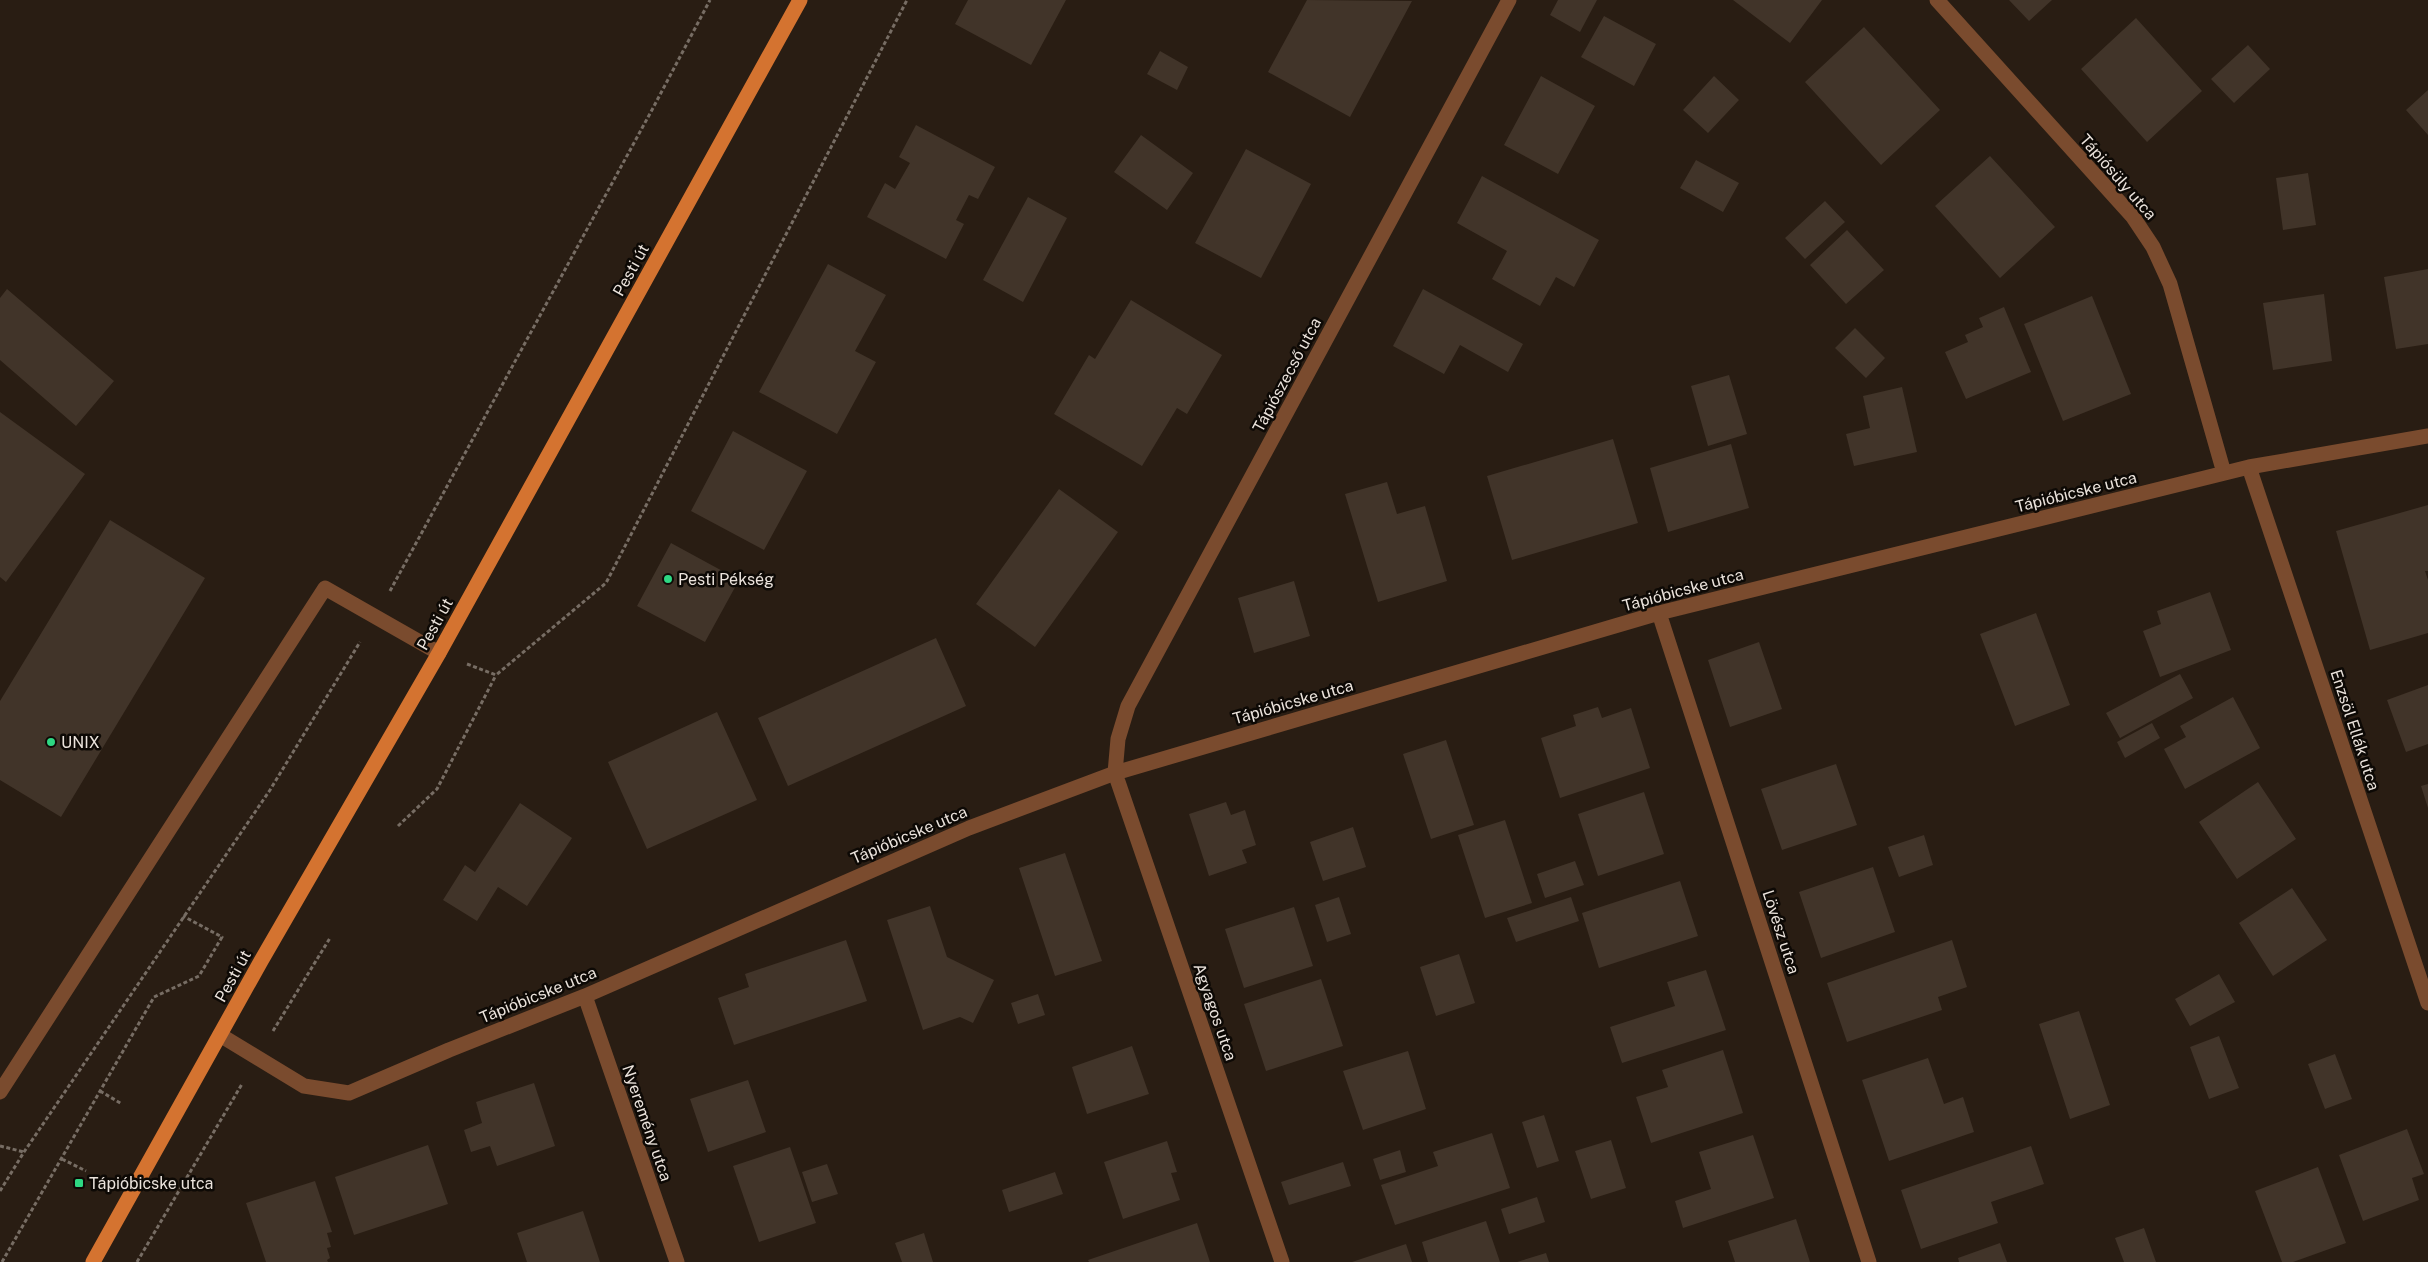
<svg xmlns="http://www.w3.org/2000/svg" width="2428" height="1262" font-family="'Public Sans',sans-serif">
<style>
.building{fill:#413429}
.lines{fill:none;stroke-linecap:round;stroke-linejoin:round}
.path{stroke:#776d64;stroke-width:3;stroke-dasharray:4 2.5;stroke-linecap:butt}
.minor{stroke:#7a4b2e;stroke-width:15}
.major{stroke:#d47330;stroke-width:15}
.poi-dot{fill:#2ed883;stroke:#0d0905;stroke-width:2}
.labels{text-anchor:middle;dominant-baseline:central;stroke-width:5;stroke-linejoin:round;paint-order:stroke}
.street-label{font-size:16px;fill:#ebe3dc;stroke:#0d0905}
.poi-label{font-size:16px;fill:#ebe3dc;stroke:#0d0905;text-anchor:start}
</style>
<rect width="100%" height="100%" fill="#291d13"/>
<path class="building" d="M968,0H1066L1031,65L955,24Z
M1307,0L1412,1L1350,117L1268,72Z
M1558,0H1597L1580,32L1550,15Z
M1733,0H1822L1790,43Z
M2009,0H2052L2029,21Z
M1604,16L1656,44L1634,86L1581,57Z
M2136,18L2202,91L2147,142L2081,69Z
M1864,27L1940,110L1881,165L1805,82Z
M2248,45L2270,69L2234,103L2211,79Z
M1160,51L1188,67L1177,90L1147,74Z
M1541,76L1595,106L1558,174L1504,145Z
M1714,76L1739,100L1708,133L1683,110Z
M2428,90V135L2406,110Z
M916,125L995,167L978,199L969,195L956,220L964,224L946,259L867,217L885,183L895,189L910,163L899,157Z
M1141,135L1193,173L1167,210L1114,172Z
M1246,149L1311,184L1261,278L1195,243Z
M1990,156L2055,227L2000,278L1935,206Z
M1696,160L1739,183L1723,212L1680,188Z
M2308,173L2316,225L2283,230L2276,178Z
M1482,176L1599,240L1574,287L1556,277L1540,306L1492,279L1507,251L1457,223Z
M1028,197L1067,218L1023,302L983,280Z
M1825,201L1845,222L1805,259L1785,238Z
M1847,230L1884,270L1846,304L1810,265Z
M828,264L886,295L855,351L876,362L837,434L759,392Z
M2428,269V344L2396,349L2384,277Z
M7,289L114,381L76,426L0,360V298Z
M1423,289L1523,344L1508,372L1460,345L1444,374L1393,346Z
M2324,294L2332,361L2273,370L2263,303Z
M2092,296L2131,394L2063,421L2024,324Z
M1131,300L1222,355L1187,414L1177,408L1142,466L1054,414L1089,355L1095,359Z
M2004,307L2031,372L1966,399L1945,352L1968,342L1965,335L1983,327L1979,318Z
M1855,328L1885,358L1866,378L1835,348Z
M1729,375L1747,434L1708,446L1691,386Z
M1902,387L1917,452L1854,466L1846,434L1870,428L1863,396Z
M0,412L85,474L6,582L0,577Z
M733,431L807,471L764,550L691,511Z
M1613,439L1638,523L1512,560L1487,476Z
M1731,444L1749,508L1668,532L1650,468Z
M1387,482L1397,514L1425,506L1447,581L1378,602L1345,494Z
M1059,489L1118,532L1035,647L976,604Z
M2428,505V571H2425L2428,580V633L2370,650L2336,531Z
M110,520L205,578L61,817L0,780V701Z
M671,543L739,580L705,642L637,606Z
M1294,581L1310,636L1254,653L1238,598Z
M2210,592L2231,650L2160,677L2143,631L2161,624L2157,611Z
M2036,613L2070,705L2015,726L1980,634Z
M936,638L966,706L788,786L758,718Z
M1759,642L1782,709L1730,727L1708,660Z
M2180,674L2193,698L2120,738L2106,713Z
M2428,685V744L2406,752L2387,700Z
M2233,697L2260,748L2185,789L2164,749L2186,737L2180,726Z
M1598,707L1602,718L1631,708L1650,768L1560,798L1541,738L1576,726L1573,715Z
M717,712L757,800L647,849L608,762Z
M2152,723L2160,738L2125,758L2117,742Z
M1446,740L1474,825L1431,839L1403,754Z
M1836,764L1857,825L1782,850L1761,789Z
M2258,782L2296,839L2237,879L2199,822Z
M2428,784V808L2421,786Z
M1644,792L1664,854L1598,876L1578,814Z
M1226,802L1231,815L1245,810L1256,845L1242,850L1247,863L1209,876L1189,814Z
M520,803L572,838L527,906L498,887L477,921L443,900L465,865L475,872Z
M1505,820L1532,903L1485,918L1458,835Z
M1353,827L1366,867L1323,881L1310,842Z
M1924,835L1933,865L1899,877L1888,847Z
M1065,853L1102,961L1055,976L1019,868Z
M1575,861L1584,885L1545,898L1537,874Z
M1873,867L1895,932L1821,958L1799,892Z
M1680,881L1698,936L1599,968L1582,913Z
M2292,888L2327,940L2273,976L2239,923Z
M1339,897L1351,934L1327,942L1315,905Z
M1571,897L1579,921L1516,942L1507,918Z
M930,906L947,957L994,980L973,1023L960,1017L923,1030L887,920Z
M1294,907L1313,966L1244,988L1225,929Z
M846,940L867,1001L734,1045L718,998L749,987L745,974Z
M1952,940L1967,987L1938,997L1942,1010L1847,1042L1827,983Z
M1459,954L1475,1003L1436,1016L1420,967Z
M1706,970L1726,1030L1622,1063L1610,1027L1675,1006L1667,982Z
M2219,974L2235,1002L2190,1026L2175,999Z
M1321,979L1343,1046L1266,1071L1244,1004Z
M1038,994L1045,1015L1018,1024L1011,1003Z
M2079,1011L2110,1105L2070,1119L2039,1024Z
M2219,1036L2239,1088L2209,1099L2190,1047Z
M1132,1046L1149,1094L1087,1114L1072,1067Z
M1723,1050L1743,1113L1651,1143L1636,1097L1668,1087L1662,1070Z
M1408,1051L1426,1109L1363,1130L1343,1071Z
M2335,1054L2352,1099L2325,1109L2308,1064Z
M1928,1058L1944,1104L1963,1097L1974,1132L1889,1161L1862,1080Z
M748,1080L766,1132L708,1152L690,1099Z
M534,1083L555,1146L497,1166L490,1146L471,1152L464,1130L482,1123L476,1102Z
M1544,1115L1559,1161L1537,1168L1522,1122Z
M2407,1129L2424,1174L2412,1178L2419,1200L2363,1221L2339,1155Z
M1492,1133L1510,1188L1395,1225L1381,1185L1438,1166L1433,1152Z
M1753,1135L1774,1198L1683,1228L1675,1201L1711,1189L1699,1152Z
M1611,1140L1626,1188L1591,1199L1575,1151Z
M1167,1141L1177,1172L1171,1173L1180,1200L1123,1219L1104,1162Z
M428,1145L448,1204L354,1235L335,1177Z
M2031,1146L2044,1184L1991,1202L1998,1223L1921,1249L1901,1190Z
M790,1147L816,1223L759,1242L733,1166Z
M1400,1150L1406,1172L1380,1180L1373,1159Z
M1343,1162L1351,1186L1289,1205L1281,1182Z
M827,1164L838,1194L812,1202L802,1172Z
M2318,1167L2346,1243L2293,1262H2282L2255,1191Z
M1055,1172L1063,1194L1009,1212L1002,1190Z
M315,1181L332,1232L327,1233L331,1247L327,1248L330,1258L327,1260L328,1262H266L246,1203Z
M1537,1197L1545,1222L1509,1234L1501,1209Z
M583,1211L600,1262H527L517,1233Z
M1796,1219L1810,1262H1735L1728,1241Z
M1486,1221L1500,1262H1428L1422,1242Z
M1197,1223L1210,1262H1089L1088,1260Z
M2144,1228L2156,1262H2124L2115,1238Z
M924,1233L933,1262H902L895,1243Z
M2000,1243L2007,1262H1959L1958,1258Z
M1406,1244L1412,1262H1352Z
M1546,1253L1549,1262H1517Z"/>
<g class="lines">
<path class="path" d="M390,591L653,108L710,0
M467,664L496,675L606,583L907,0
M398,826L437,789L496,675
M273,1031L330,938
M100,1091L122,1104
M0,1146L24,1152
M62,1159L86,1171
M0,1191L24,1152L270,790L360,642
M2,1262L154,997L199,976L222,937L183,916
M137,1262L242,1084"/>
<path class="minor" d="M1937,0L2133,217L2153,247L2170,284L2224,473
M2249,467L2428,1003
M1659,613L1869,1262
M585,996L677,1262
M220,1035L304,1086L349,1093L449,1050L585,996L969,828L1115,773L1659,613L2249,467L2428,436
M0,1092L325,588L439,653
M1282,1262L1115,773L1118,739L1128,706L1509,0"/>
<path class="major" d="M93,1262L261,961L439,653L800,0"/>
</g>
<g class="poi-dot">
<circle cx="668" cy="579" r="5"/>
<circle cx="51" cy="742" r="5"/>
<rect x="74" y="1178" width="10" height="10" rx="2.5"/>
</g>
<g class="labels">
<g class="street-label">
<text transform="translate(2118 177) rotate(49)">Tápiósüly utca</text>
<text transform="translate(631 270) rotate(-61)">Pesti út</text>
<text transform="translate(1287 375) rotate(-62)">Tápiószecső utca</text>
<text transform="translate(2076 492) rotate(-14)">Tápióbicske utca</text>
<text transform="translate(1683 590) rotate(-15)">Tápióbicske utca</text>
<text transform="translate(435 624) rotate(-61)">Pesti út</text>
<text transform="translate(1293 702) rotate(-16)">Tápióbicske utca</text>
<text transform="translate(2355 730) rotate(72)">Enzsöl Ellák utca</text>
<text transform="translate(909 835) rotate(-23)">Tápióbicske utca</text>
<text transform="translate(1781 932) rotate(72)">Lövész utca</text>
<text transform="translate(233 976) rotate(-61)">Pesti út</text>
<text transform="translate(538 995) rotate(-22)">Tápióbicske utca</text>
<text transform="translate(1215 1012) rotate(71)">Agyagos utca</text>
<text transform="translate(647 1123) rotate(71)">Nyeremény utca</text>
</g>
<g class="poi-label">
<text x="678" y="579">Pesti Pékség</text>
<text x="61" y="742">UNIX</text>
<text x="89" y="1183">Tápióbicske utca</text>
</g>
</g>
</svg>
